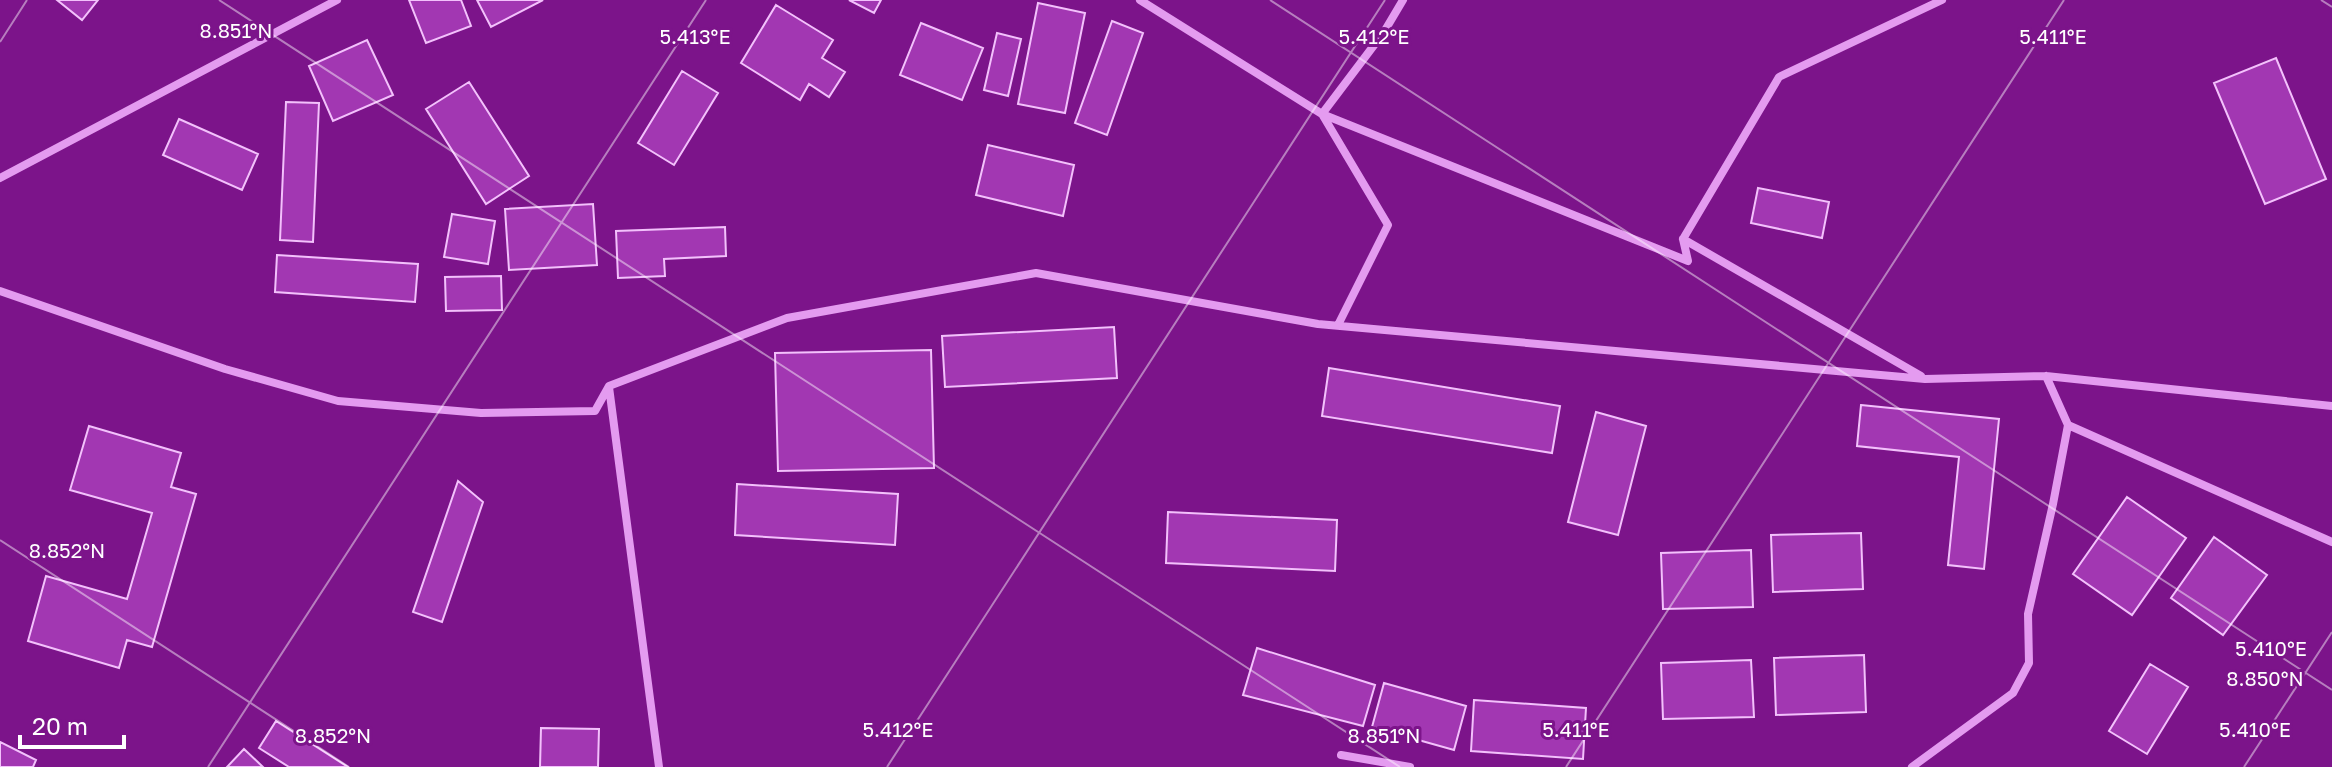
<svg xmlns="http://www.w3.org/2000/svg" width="2332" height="767" font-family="'Golos Text',sans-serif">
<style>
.building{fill:#a237b2;stroke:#f3c1fc;stroke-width:2}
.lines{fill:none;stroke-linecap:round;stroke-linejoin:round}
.street{stroke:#e49bf0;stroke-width:8}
.ticks{fill:none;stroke:#fff;stroke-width:2;stroke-opacity:0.45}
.ticks-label{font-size:20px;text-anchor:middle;fill:#fff;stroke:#7c148a;stroke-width:6;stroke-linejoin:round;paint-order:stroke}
</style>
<rect width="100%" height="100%" fill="#7c148a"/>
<path class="building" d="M57,0H98L82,20Z
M409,0H461L471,26L426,43Z
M477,0H543L491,27Z
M849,0H881L874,13Z
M1038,3L1085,13L1065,113L1018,104Z
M776,5L833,40L822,58L845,72L829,97L809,84L800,100L741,63Z
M1112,21L1143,33L1107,135L1075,123Z
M921,23L983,48L962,100L900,75Z
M997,33L1021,39L1008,96L984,90Z
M367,40L393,95L333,121L309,66Z
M2276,58L2326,179L2265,204L2214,83Z
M682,71L718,93L674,165L638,143Z
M469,82L529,176L486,204L426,109Z
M286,102L319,103L313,242L280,240Z
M179,119L258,154L242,190L163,155Z
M988,145L1074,165L1063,216L976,195Z
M1758,188L1829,202L1822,238L1751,223Z
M593,204L597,265L509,270L505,209Z
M452,214L495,221L488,264L444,257Z
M725,227L726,256L664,259L665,276L618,278L616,231Z
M277,255L418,264L415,302L275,292Z
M501,276L502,310L446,311L445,277Z
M1114,327L1117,378L945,387L942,336Z
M931,350L934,468L778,471L775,353Z
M1329,368L1560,406L1552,453L1322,416Z
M1861,405L1999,419L1984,569L1948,565L1959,457L1857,446Z
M1596,412L1646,426L1618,535L1568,522Z
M89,426L181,453L171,487L196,494L152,647L127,640L119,668L28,641L46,576L127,599L152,513L70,490Z
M458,481L483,502L442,622L413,612Z
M737,484L898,494L895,545L735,535Z
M2127,497L2186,538L2132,615L2073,574Z
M1168,512L1337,520L1335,571L1166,563Z
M1861,533L1863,589L1773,592L1771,535Z
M2214,537L2267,575L2223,635L2171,598Z
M1751,550L1753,607L1663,609L1661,553Z
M1257,648L1375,685L1363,726L1243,695Z
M1864,655L1866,712L1776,715L1774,658Z
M1751,660L1754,717L1663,719L1661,663Z
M2150,664L2188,687L2147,754L2109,731Z
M1384,683L1466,706L1454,750L1372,727Z
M1474,700L1586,708L1583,759L1471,751Z
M276,721L348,767H289L259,748Z
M541,728L599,729L598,767H540Z
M0,742L36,760L33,767H0Z
M244,749L263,767H227Z"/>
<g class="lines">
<path class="street" d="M1140,0L1322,114L1688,261L1683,239L1921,376
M0,178L337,0
M1683,239L1779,77L1942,0
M0,291L225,369L338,401L481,413L595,411L609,386L787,318L1036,273L1318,324L1925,379L2046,376L2332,406
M1338,325L1388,225L1322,114L1384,32L1403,0
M2046,376L2068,425L2332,542
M609,387L659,767
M1341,755L1410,767
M1912,767L2013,693L2029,663L2028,614L2053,504L2068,425"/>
</g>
<path class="ticks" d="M219,0L1400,767M1270,0L2332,690M2321,0L2332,7M0,42L27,0M0,540L349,767M208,767L706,0M887,767L1385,0M1566,767L2064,0M2244,767L2332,632"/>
<g class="ticks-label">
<text x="236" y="38">8.851°N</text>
<text x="695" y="44">5.413°E</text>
<text x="1374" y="44">5.412°E</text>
<text x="2053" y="44">5.411°E</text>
<text x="67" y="558">8.852°N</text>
<text x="2271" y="656">5.410°E</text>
<text x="2265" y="686">8.850°N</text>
<text x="898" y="737">5.412°E</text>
<text x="1576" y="737">5.411°E</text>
<text x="2255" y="737">5.410°E</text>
<text x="333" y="743">8.852°N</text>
<text x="1384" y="743">8.851°N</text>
</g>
<path d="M20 735v12h104v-12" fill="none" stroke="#ffffff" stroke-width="4"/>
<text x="32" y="735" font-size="24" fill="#ffffff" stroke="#7c148a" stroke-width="6" paint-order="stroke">20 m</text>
</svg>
